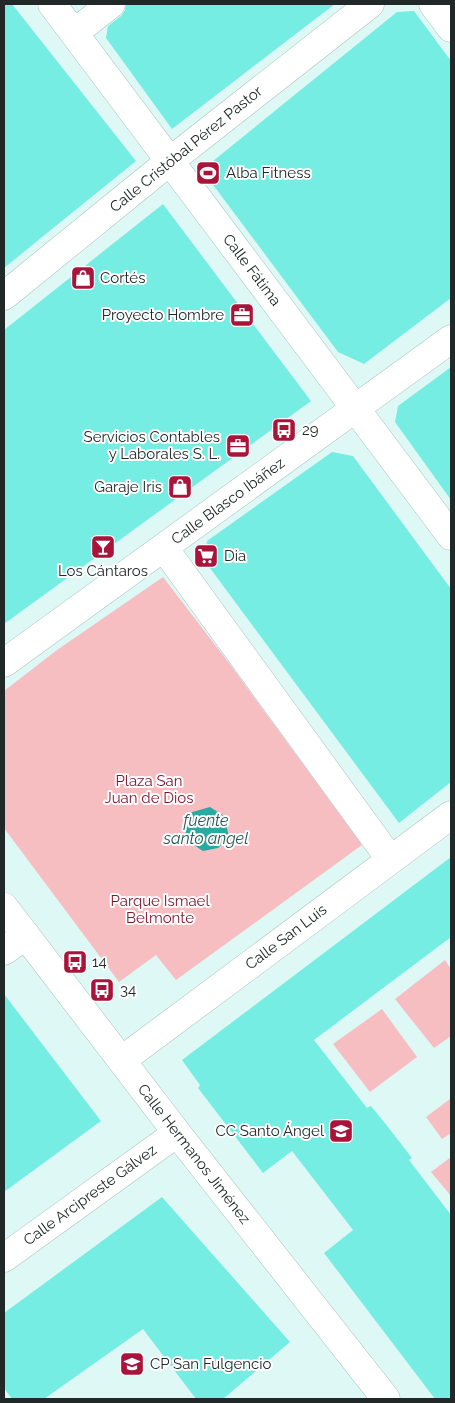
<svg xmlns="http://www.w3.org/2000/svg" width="455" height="1403" font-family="Raleway,sans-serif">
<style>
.green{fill:#f7bec1}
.water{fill:#26aaa1}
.building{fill:#76ede3}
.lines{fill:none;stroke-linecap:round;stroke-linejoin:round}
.street-casing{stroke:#aac3c0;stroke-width:29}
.street{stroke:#fff;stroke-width:28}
.labels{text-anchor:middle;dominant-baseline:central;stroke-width:4;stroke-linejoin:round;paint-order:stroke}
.street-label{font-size:15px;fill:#202928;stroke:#fff}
.poi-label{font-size:15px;fill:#202928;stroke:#fff;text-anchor:start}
.park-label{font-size:15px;fill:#7e142b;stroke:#fff}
.water-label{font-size:16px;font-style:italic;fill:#255954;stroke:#fff}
</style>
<rect width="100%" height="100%" fill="#def8f5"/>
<path class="green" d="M163,577L229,663L362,845L176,980L156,955L119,982L4,828V691L57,650Z
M445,960L451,969V1036L434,1048L395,999Z
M382,1009L417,1057L370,1092L333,1044Z
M450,1099L451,1133L442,1139L426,1117Z
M451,1157V1196L431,1172Z"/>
<path class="water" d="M210,807L224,816L229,837L218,848L203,851C185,840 182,833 189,813Z"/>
<path class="building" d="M4,4H12L136,161L4,268Z
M126,4H335L172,129L106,38L108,26L121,16L125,10Z
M414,11L451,61V298L364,364L338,352L202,170L397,12Z
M163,204L311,401L4,624V330Z
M451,367V500L395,422L398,406Z
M332,452L353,456L451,589V782L399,823L204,560L207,541Z
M451,857V937L314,1040L367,1108L371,1106L388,1127L412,1158L409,1160L451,1215V1399H435L324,1253L353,1230L292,1151L263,1173L198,1088L200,1085L182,1060Z
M4,994L101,1121L4,1192Z
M162,1197L290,1342L223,1399H196L143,1329L44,1399H12L4,1388V1313Z"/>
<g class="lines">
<defs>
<path id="street" d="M52,4L451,536
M433,4L451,28
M74,33L111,4
M4,296L170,161L370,4
M164,548L390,859
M4,663L451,339
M4,907L177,1133L386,1399
M4,951L26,935
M122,1060L451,815
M4,1258L177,1133"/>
</defs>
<use href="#street" class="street-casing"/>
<use href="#street" class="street"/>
</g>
<defs>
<symbol id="stadium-square" viewBox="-11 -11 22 22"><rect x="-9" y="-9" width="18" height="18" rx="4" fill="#aa143a" stroke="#fff"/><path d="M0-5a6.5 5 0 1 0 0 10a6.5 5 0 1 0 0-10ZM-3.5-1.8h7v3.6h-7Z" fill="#fff"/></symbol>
<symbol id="shop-square" viewBox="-11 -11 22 22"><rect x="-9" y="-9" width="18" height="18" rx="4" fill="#aa143a" stroke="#fff"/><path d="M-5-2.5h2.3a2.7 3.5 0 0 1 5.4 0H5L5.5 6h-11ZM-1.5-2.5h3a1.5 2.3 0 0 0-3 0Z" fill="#fff"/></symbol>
<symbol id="office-square" viewBox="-11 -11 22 22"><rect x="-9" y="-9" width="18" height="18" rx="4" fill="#aa143a" stroke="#fff"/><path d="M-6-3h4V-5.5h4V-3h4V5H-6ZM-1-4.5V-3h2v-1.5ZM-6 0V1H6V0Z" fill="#fff"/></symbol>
<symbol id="bus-square" viewBox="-11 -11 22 22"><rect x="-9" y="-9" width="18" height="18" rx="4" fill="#aa143a" stroke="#fff"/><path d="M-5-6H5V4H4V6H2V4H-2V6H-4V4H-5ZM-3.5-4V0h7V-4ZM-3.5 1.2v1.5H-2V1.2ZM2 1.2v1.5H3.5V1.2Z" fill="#fff"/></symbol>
<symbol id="bar-square" viewBox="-11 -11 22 22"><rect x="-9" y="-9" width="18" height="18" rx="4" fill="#aa143a" stroke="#fff"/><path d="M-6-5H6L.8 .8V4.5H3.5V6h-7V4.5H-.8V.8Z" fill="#fff"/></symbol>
<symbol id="supermarket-square" viewBox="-11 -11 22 22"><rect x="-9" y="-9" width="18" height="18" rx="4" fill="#aa143a" stroke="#fff"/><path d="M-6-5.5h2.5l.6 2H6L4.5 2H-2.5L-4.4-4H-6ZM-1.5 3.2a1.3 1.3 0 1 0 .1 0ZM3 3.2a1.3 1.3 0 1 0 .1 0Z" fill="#fff"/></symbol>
<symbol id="school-square" viewBox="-11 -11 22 22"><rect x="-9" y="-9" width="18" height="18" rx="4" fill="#aa143a" stroke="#fff"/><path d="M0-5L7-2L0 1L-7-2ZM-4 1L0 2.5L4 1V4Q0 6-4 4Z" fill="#fff"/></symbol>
</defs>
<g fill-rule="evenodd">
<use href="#stadium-square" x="194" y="159" width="28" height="28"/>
<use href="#shop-square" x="69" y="264" width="28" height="28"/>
<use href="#office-square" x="228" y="301" width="28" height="28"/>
<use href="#bus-square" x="270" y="416" width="28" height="28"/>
<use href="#office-square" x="224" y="432" width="28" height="28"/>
<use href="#shop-square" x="166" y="473" width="28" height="28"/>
<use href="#bar-square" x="89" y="533" width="28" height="28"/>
<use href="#supermarket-square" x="192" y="542" width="28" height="28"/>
<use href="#bus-square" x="61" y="948" width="28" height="28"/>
<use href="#bus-square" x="88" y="976" width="28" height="28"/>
<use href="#school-square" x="327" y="1117" width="28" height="28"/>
<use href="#school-square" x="118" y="1350" width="28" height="28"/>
</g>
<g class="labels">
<g class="street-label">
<text transform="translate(186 149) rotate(-39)">Calle Cristóbal Pérez Pastor</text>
<text transform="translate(252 270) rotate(53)">Calle Fátima</text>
<text transform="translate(228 501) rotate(-36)">Calle Blasco Ibáñez</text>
<text transform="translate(286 937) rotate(-37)">Calle San Luis</text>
<text transform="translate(194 1154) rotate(52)">Calle Hermanos Jiménez</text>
<text transform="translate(90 1195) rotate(-36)">Calle Arcipreste Gálvez</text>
</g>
<g class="poi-label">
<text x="226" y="173">Alba Fitness</text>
<text x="100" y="278">Cortés</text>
<text x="224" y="315" text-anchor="end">Proyecto Hombre</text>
<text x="302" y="430">29</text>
<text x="220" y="437" text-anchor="end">Servicios Contables<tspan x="220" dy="17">y Laborales S. L.</tspan></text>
<text x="162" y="487" text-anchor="end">Garaje Iris</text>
<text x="224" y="556">Dia</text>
<text x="103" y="571" text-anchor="middle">Los Cántaros</text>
<text x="92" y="962">14</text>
<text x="120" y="990">34</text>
<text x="324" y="1131" text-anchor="end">CC Santo Ángel</text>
<text x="150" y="1364">CP San Fulgencio</text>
</g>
<g class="park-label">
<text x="149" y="781">Plaza San<tspan x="149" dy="17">Juan de Dios</tspan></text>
<text x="160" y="901">Parque Ismael<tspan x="160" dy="17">Belmonte</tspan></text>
</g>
<g class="water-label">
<text x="206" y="820">fuente<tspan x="206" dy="18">santo angel</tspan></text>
</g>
</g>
<rect width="455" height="1403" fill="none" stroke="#202928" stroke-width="10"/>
</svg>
